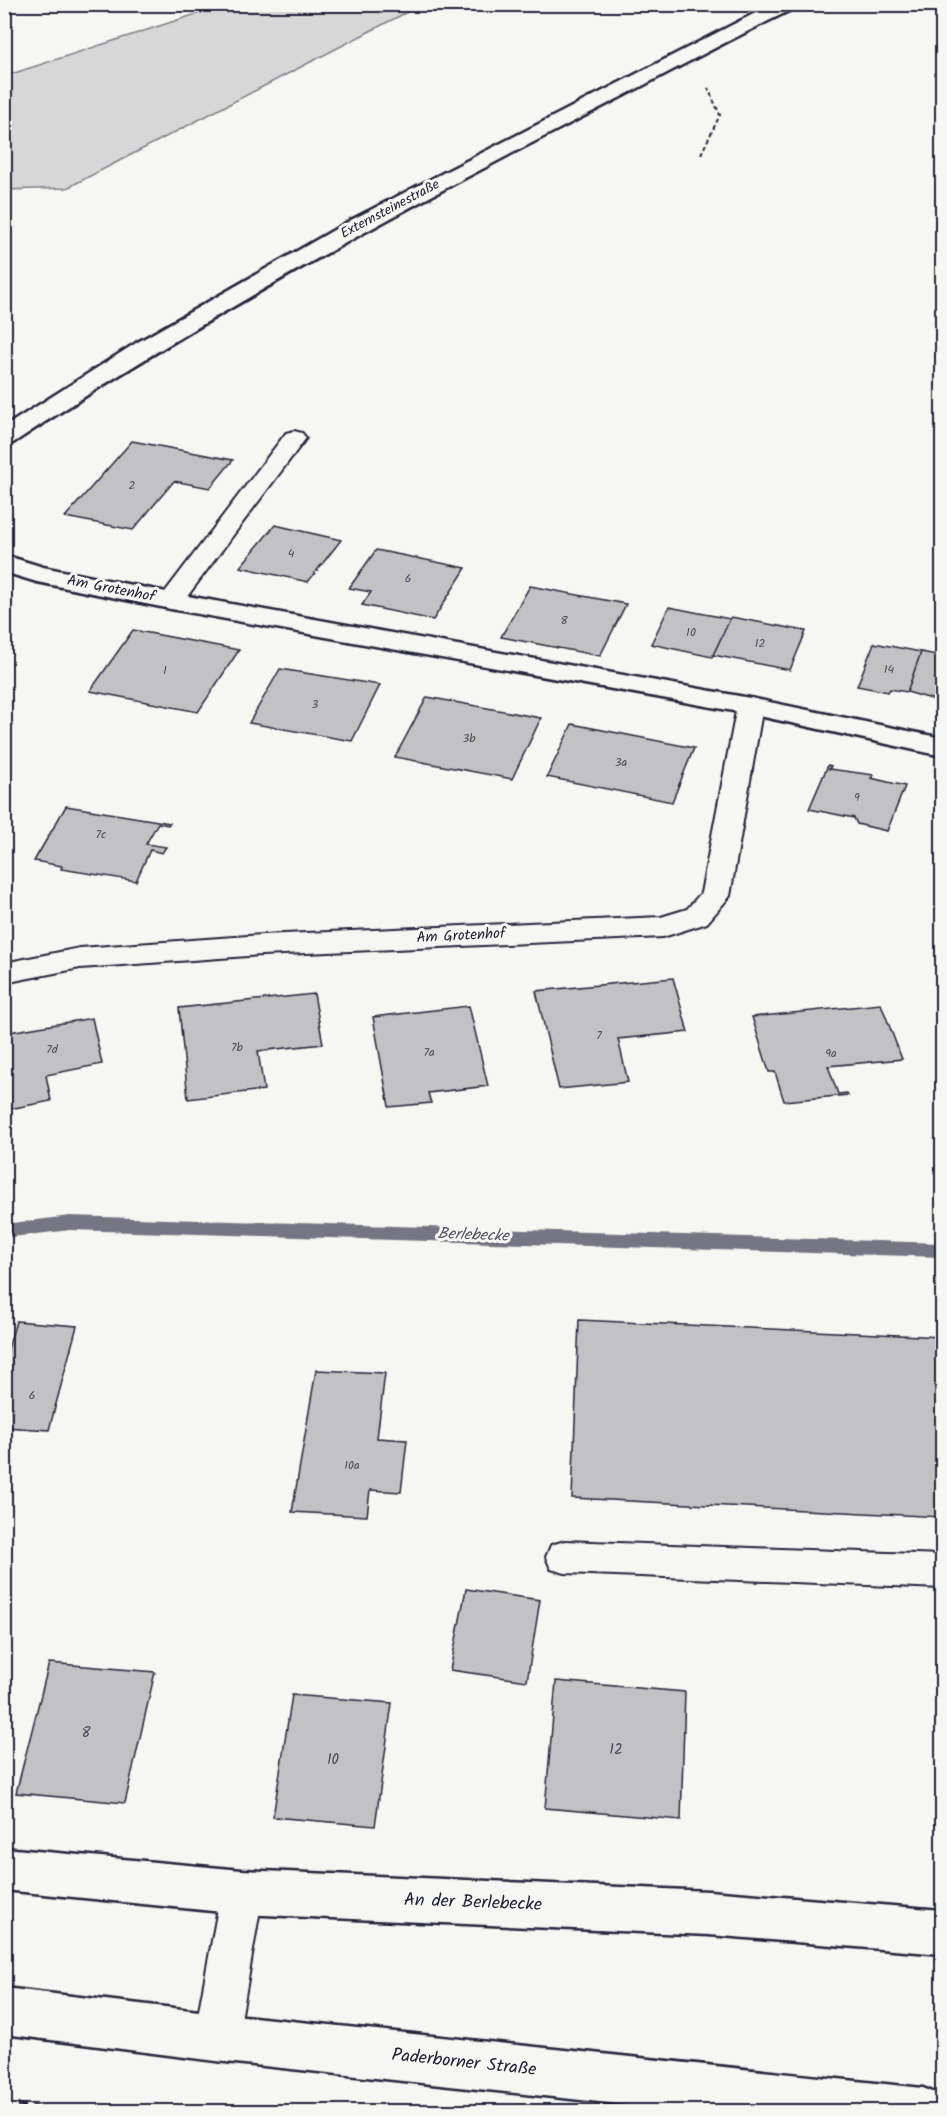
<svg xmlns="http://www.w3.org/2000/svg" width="947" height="2116" font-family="Kalam,sans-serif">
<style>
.green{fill:#d7d7d7;stroke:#7c7c89;stroke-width:1.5}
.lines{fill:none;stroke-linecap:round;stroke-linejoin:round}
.stream{fill:#757583;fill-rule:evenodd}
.building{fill:#c2c2c4;stroke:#22223b;stroke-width:1.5}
.lane-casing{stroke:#22223b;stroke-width:4}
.street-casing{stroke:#22223b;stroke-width:5}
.secondary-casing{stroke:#22223b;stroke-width:5}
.path-far1{stroke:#22223b;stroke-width:2;stroke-dasharray:4 3;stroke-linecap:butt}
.path{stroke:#22223b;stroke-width:4.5;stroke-dasharray:8 6;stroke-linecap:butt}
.lane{fill:#f6f6f2;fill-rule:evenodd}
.street{fill:#f6f6f2;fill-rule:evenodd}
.secondary{fill:#f6f6f2;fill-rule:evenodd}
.labels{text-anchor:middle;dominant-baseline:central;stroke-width:6;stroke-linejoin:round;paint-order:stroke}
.number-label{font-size:12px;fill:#4a4a5d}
.far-street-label{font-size:14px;fill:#22223b;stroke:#f6f6f2}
.street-label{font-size:15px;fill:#22223b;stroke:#f6f6f2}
.near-number-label{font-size:15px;fill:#4a4a5d}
.water-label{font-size:16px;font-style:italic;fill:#535365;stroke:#f6f6f2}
.near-street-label{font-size:18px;fill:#22223b;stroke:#f6f6f2}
</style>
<rect width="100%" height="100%" fill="#f6f6f2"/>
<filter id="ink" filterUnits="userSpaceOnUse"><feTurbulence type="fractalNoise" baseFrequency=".0167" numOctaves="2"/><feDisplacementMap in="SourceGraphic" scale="12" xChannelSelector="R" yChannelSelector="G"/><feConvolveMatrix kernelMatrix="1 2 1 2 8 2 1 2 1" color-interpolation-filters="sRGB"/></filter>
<g filter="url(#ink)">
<path class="green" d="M227,4H411V10L67,188L5,190V76Z"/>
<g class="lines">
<path class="stream" d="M70,1216L942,1243V1257L70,1230L4,1238V1224Z"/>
</g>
<path class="building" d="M132,441L233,460L210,488L174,481L133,530L65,517Z
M275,525L341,540L308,582L240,567Z
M376,550L466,568L433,620L362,605L371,592L349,588Z
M530,586L626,604L600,656L501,637Z
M669,607L730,619L712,657L651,644Z
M731,617L806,631L790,670L713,655Z
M133,630L239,650L198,712L90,691Z
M874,643L921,652L907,692L890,689L888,692L857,686Z
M921,652L942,656V702L907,692Z
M280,669L380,685L352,741L249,723Z
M427,697L541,718L512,779L395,757Z
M572,724L694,748L672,802L547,777Z
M828,765L831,766L829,769L874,775L871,778L905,786L887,831L857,824L854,818L809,809Z
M66,806L170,823L168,825L158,823L146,844L166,847L162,853L150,850L136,881L61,869L62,866L34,861Z
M673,978L688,1032L618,1039L628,1082L559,1089L536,991Z
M314,994L323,1044L258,1051L264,1090L188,1099L179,1008Z
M881,1004L902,1059L828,1066L838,1094L847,1093L848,1095L784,1101L775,1072H769L752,1017Z
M469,1006L488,1086L428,1093L431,1103L389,1107L373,1017Z
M92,1018L102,1064L46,1075L51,1101L4,1110V1033Z
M579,1320L942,1337V1517L572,1498Z
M16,1321L77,1326L49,1430L4,1427V1363Z
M316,1370L385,1373L377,1438L407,1440L401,1492L370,1490L367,1516L292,1512Z
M466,1589L540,1600L527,1681L450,1670Z
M49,1663L155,1672L125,1803L16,1793Z
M556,1681L685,1692L681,1820L545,1808Z
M292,1695L392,1703L375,1826L273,1817Z"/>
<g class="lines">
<defs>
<path id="lane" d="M294,431L302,433L306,438L180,606L171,609L162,606L158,601L162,596L286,433Z
M750,698L759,700L763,706L730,896L707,923L663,937L262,955L80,968L4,983V963L80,948L262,935L661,917L687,909L701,893L737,706L741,700Z
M565,1541L942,1555V1588L565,1573L551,1569L546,1557L551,1545Z
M242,1871L257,1877L263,1892L238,2037L232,2053L216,2059L200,2053L194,2037L221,1892L227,1877Z"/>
<path id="street" d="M4,555L43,567L171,593L750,698L942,738V756L750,714L171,609L37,582L4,572Z
M4,1848L242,1870L709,1891L942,1910V1954L709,1935L242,1914L4,1890Z"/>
<path id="secondary" d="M773,4H798L795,8C726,41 658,78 590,113C392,214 198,321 13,443L4,445V427L136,343L353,219Z
M4,1988L216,2013L923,2088L940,2095L942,2112H693L216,2061L4,2034Z"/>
</defs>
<use href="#lane" class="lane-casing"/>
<use href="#street" class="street-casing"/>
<use href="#secondary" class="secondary-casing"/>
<path class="path-far1" d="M701,154L720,115L708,88"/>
<path class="path" d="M4,2104L77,2112"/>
<use href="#lane" class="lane"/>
<use href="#street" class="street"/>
<use href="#secondary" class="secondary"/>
</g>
</g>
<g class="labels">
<g class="number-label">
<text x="132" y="485">2</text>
<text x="291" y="553">4</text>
<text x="408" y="578">6</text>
<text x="564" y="620">8</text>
<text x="691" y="632">10</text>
<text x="760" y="643">12</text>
<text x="889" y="669">14</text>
<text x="165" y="670">1</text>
<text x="315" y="704">3</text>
<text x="469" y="738">3b</text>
<text x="621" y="762">3a</text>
<text x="857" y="797">9</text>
<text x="101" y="834">7c</text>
<text x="599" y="1035">7</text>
<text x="237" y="1047">7b</text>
<text x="52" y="1049">7d</text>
<text x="429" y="1052">7a</text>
<text x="831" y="1053">9a</text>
<text x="32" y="1395">6</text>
<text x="352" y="1465">10a</text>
</g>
<g class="far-street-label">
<text transform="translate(390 209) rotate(-28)">Externsteinestraße</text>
</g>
<g class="street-label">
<text transform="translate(111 589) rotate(11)">Am Grotenhof</text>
<text transform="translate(461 936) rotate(-3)">Am Grotenhof</text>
</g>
<g class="near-number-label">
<text x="86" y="1733">8</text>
<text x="616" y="1750">12</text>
<text x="333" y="1760">10</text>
</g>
<g class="water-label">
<text transform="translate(473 1235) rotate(2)">Berlebecke</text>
</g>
<g class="near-street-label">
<text transform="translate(473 1903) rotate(2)">An der Berlebecke</text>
<text transform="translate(464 2063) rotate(6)">Paderborner Straße</text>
</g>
</g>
<rect width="947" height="2116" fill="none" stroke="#f6f6f2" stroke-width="24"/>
<rect x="12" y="12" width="923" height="2092" fill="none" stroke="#22223b" stroke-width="2" filter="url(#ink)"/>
</svg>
